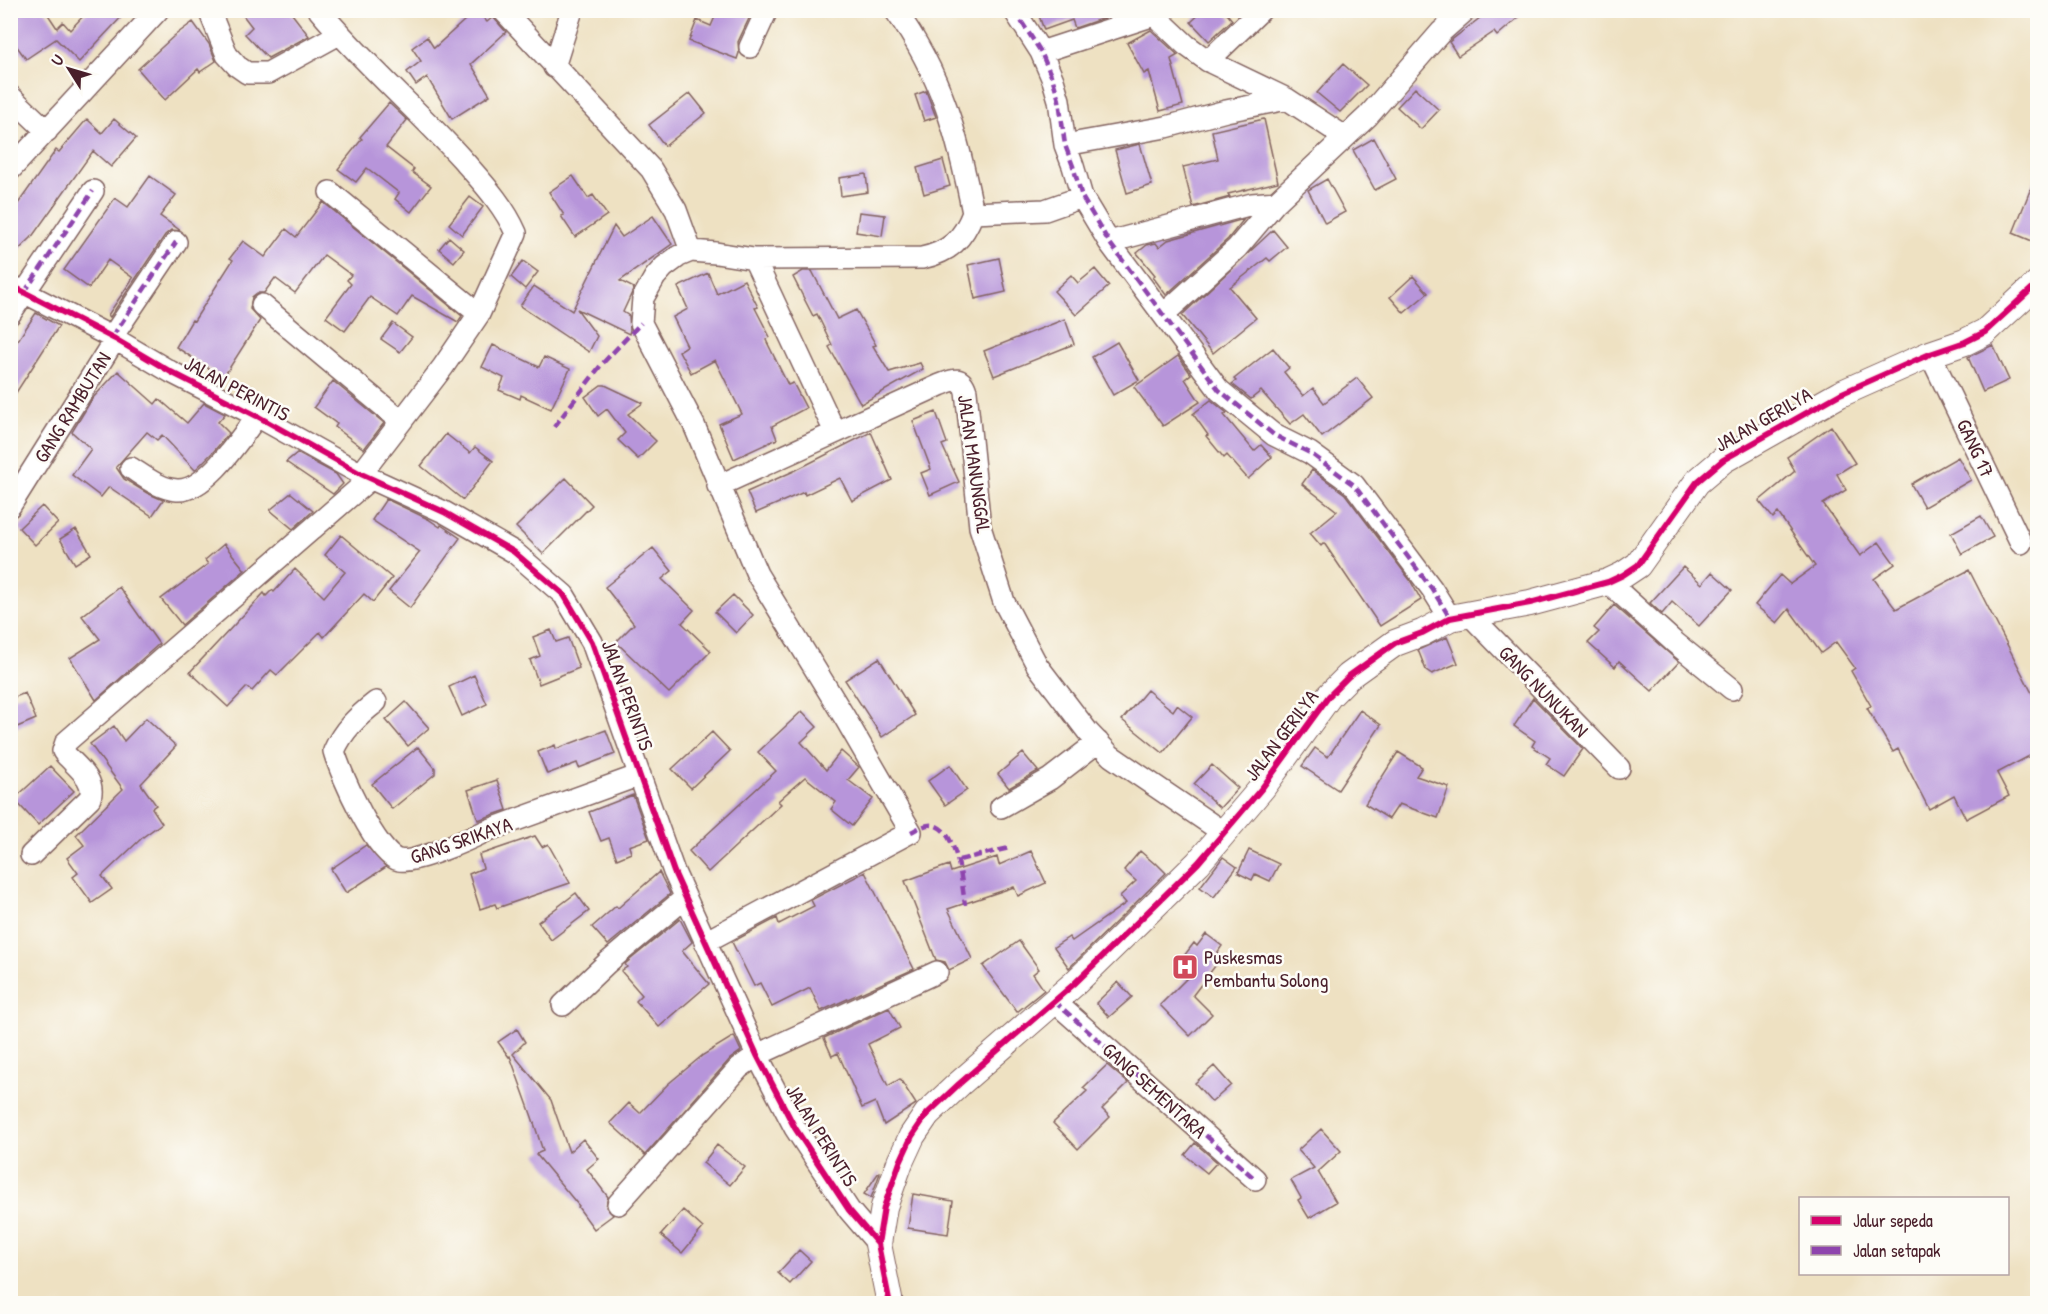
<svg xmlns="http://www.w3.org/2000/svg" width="2048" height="1314" font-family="'Patrick Hand',sans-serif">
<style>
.building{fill:#b795da}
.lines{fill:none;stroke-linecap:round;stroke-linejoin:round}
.minor-casing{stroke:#836360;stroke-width:24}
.tertiary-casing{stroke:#836360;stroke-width:28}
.minor{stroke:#fff;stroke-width:21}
.tertiary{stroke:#fff;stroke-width:26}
.quiet{stroke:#8e44ad;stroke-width:4.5;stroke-dasharray:9 4.5;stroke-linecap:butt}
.cycleway-casing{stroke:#fdfcf7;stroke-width:10}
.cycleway{stroke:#d6006c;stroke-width:6}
.labels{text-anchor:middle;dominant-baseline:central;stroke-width:5;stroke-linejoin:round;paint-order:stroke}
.street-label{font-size:20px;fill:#4a1f2b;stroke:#fdfcf7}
.poi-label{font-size:20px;fill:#4a1f2b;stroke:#fdfcf7;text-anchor:start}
</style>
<rect width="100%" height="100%" fill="#fdfcf7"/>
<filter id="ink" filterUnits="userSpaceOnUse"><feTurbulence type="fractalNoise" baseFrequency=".0167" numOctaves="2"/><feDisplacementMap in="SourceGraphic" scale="12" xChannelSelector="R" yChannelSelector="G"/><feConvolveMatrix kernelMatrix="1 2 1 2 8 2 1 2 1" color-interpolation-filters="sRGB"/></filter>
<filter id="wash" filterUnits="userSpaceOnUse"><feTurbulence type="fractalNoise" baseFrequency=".008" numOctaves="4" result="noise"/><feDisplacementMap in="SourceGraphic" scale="24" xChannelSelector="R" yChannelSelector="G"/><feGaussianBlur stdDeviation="1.35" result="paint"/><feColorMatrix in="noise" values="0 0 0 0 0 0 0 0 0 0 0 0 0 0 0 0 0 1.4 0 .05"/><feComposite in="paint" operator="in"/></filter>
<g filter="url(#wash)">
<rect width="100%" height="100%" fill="#eee1c2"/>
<g id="blocks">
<path class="building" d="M17,10H45L57,28L63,22L70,30L89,10H128L79,62L56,39L26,59L10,37V15Z
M239,10H289L309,36L268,58L245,34L252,27Z
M476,10L487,22L493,17L506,32L471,64L490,95L452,119L427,77L416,85L407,72L421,61L412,48L427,37L434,48Z
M718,10H753L738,42L739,53L737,59L689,41L697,20L711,26Z
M1037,10H1127L1075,28L1072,20L1044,30Z
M1204,10H1224L1232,20L1209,41L1191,22Z
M1478,10H1527L1497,36L1494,32L1458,56L1449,42L1481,17Z
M193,22L209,44L216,61L200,72L198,69L165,100L138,69L174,36Z
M1151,30L1178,55L1171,59L1183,105L1160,111L1149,71L1144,74L1127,43Z
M1343,64L1367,85L1340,112L1317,93Z
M1415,88L1439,110L1421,129L1397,107Z
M926,91L936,117L924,121L915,95Z
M690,93L706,113L665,146L649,125Z
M389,103L407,120L386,147L414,169L412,172L431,186L411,212L395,199L399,193L367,168L356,182L338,169L362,139L360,137Z
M87,119L102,133L114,119L136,138L111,167L93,151L31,238L10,258V215L56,150L59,152Z
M1264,119L1278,182L1228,194L1230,197L1193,207L1183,167L1218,159L1212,131Z
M1374,138L1396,179L1375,190L1353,150Z
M1140,144L1152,185L1127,193L1115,150Z
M943,160L950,186L924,194L917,168Z
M2037,173V243L2013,233Z
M866,174L868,192L841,196L839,178Z
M150,176L176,195L160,216L181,231L171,230L165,235L110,317L108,315L133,278L108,260L89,288L64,270L115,198L128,207Z
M573,176L588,198L593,195L607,215L575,237L561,216L564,215L549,192Z
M1327,179L1345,212L1325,223L1308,190Z
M470,197L483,207L462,235L449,224Z
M323,202L462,316L458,322L412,296L398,316L370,297L345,331L326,317L351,284L347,280L351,275L324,255L295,293L275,278L264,293H257L252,297L250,309L260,320L223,378L176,347L192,320L194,321L233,260L230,258L243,241L265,257L286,229L296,237Z
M859,212L885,215L882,236L856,232Z
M653,216L672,244L620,281L634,288L623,312L629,316L630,330L629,334L577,309L597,336L589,352L520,306L534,286L572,311L614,226L622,237Z
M1244,219L1228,239L1166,295L1153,277L1155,275L1137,253L1147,245L1156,243L1159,247L1168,240Z
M1273,230L1287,247L1270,261L1267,258L1230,287L1256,318L1213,353L1182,315Z
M449,237L464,250L454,262L439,249Z
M999,258L1006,292L975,299L968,265Z
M523,261L538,272L525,289L511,277Z
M1095,269L1109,286L1076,315L1054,291L1071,275L1078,283Z
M803,271H812L837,319L856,310L876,345L873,346L889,372L920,363L923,369L861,404L829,347L832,345L817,314L813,316L793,277Z
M708,273L717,294L744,280L758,307L755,308L770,337L766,340L788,385L793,383L806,408L772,426L777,439L734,459L719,424L742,414L715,360L691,373L679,351L687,346L673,317L688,309L678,287Z
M1413,276L1428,293L1404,313L1390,297Z
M36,313L59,326L10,402V352Z
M1065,319L1074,344L994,376L984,351Z
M393,323L412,337L400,352L381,339Z
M1117,342L1139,380L1113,395L1092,357Z
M493,345L539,367L544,357L570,369L551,409L521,395L520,399L499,390L504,378L482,367Z
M1993,345L2009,380L1983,392L1968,357Z
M1273,348L1289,368L1284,372L1303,396L1313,388L1324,403L1357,378L1373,398L1322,437L1304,414L1290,424L1261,391L1251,399L1232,384L1236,381L1234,379Z
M1178,356L1191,374L1185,379L1200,402L1163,426L1134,387Z
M118,371L155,404L159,399L187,423L204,403L225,414L218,422L229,433L214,451L195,470L162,435L157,440L147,432L116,467L124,479L147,493L163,500L152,516L109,487L101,497L72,475L91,449L72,432L92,399Z
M333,381L384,423L364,449L335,427L337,424L314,407Z
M601,385H605L643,403L628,414L656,441L638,459L618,440L625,433L607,409L598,416L585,397Z
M1211,400L1227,413L1224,415L1254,451L1261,445L1272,457L1248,479L1227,455L1224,458L1206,436L1208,435L1193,414Z
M936,412L947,443L942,445L959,482L930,495L921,473L931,469L913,421Z
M1831,426L1855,463L1837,474L1846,490L1823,504L1860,556L1879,542L1895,564L1874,579L1892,604L1896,609L1969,570L2037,703V752L1997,773L2009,796L1966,819L1954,795L1929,809L1898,749L1893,752L1867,708L1871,706L1851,671L1855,668L1836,642L1821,653L1789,609L1777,623L1755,605L1780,575L1790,584L1815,566L1778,513L1773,518L1759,501L1795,471L1787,457Z
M871,432L892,480L852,501L840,478L805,495L804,492L756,513L747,492L794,471Z
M446,434L470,453L475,447L493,461L463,500L421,466Z
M297,453L336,474L343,484L333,494L286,462Z
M1958,457L1971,480L1924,507L1911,484Z
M1312,470L1345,494L1410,580L1421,600L1380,626L1324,543L1321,546L1310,533L1337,511L1302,484Z
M566,478L592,505L543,554L516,527Z
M291,493L313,511L293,529L270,510Z
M386,499L428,519L440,527L441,525L460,538L410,608L389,591L420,552L372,520Z
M42,506L58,523L35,545L19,528Z
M1981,516L1993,537L1962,554L1951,533Z
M76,529L91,554L75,564L60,539Z
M341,535L392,578L373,602L364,594L324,637L320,632L277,675L271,670L252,691L247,687L228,707L190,672L264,593L266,596L272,590L274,592L295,569L324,597L345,572L325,555Z
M224,544L245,570L182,625L161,599L208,564L205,560Z
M653,548L672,571L662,579L694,610L682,623L711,651L669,693L616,642L634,624L605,587Z
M1683,567L1702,584L1712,572L1732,590L1699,626L1672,602L1662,614L1650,603Z
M119,587L159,644L96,700L70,658L100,639L82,616Z
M733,595L753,615L736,633L715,612Z
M1614,605L1679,662L1652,691L1619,661L1615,667L1588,643L1599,632L1594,628Z
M551,630L556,642L568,638L579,668L539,684L530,660L540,656L533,637Z
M1447,637L1458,663L1432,674L1426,670L1418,650Z
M879,658L915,715L882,737L845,680Z
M474,675L487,704L462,716L449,687Z
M1147,690L1173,711L1177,705L1192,717L1163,753L1122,720Z
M25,693L36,719L10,730V699Z
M1533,698L1583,749L1564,776L1546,764L1550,758L1532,746L1535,741L1514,726Z
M406,702L429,728L408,746L386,720Z
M1360,710L1381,725L1338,790L1302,766L1315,748L1328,757Z
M802,711L817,727L801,742L826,770L841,751L859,767L848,780L873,799L852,826L831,809L836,802L805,777L778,801L781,804L708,872L689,851L776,771L758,752Z
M146,718L176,746L141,784L156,805L152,808L162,823L143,837L102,876L112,889L92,903L73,877L78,873L67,858L84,845L76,835L123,789L90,744L114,726L124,741Z
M606,730L615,754L579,768L577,763L547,774L538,752L555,745L556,749Z
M712,732L730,751L691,788L672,769Z
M418,747L435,768V774L392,809L372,784Z
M1398,752L1422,767L1416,776L1449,787L1438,818L1399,804L1389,819L1365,804Z
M1023,753L1038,771L1009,788L998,774Z
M950,765L967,790L945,805L928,781Z
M1212,765L1238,788L1220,808L1194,784Z
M50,766L74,791L38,825L14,799Z
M497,780L507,810L478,820L468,790Z
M633,795L649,839L629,846L631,853L617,859L609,838L601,841L589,812Z
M535,836L542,847L548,844L570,883L497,908L495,904L480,909L469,874L483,868L479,855Z
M366,845L386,867L346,893L331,869Z
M1249,850L1279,864L1270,881L1255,874L1252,880L1238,873Z
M1031,851L1046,883L1018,896L1014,887L948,909L972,959L949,970L945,962L936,960L905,881L949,865L951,872L997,857L999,865Z
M1140,851L1155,864L1156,863L1166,873L1069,968L1054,947L1069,937L1072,941L1126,903L1120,896L1136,881L1124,870Z
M1223,857L1237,867L1214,897L1200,887Z
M659,872L670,894L608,945L592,927L616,906L618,908Z
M865,872L914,969L821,1011L810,988L772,1007L760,983L754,986L732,942L777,918L779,924L814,906L811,900Z
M576,893L589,911L551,940L538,922Z
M680,919L692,942L682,951L709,984L659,1027L636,1001L642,995L621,971L627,967L625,964Z
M1206,934L1222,946L1217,953L1222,957L1193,995L1212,1014L1190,1036L1160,1005L1191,974L1186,970L1188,967L1180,961L1194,943L1197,946Z
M1019,941L1039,969L1033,974L1044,990L1017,1012L983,966Z
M1118,982L1132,997L1109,1017L1096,1003Z
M889,1008L900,1028L868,1044L888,1086L900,1079L916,1104L884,1125L875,1102L862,1108L838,1053L832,1056L824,1038Z
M517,1029L525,1042L513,1054L551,1100L569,1152L583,1139L599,1159L587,1169L608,1197L606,1207L613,1215L594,1229L578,1207L579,1206L536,1154L543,1151L532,1117L510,1056L509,1057L498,1042Z
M734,1036L741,1051L730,1059L645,1155L610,1123L629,1103L640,1113L668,1084L703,1055Z
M1107,1065L1128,1083L1102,1109L1110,1117L1078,1149L1053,1123L1087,1091L1083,1088Z
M1214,1066L1231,1085L1212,1102L1195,1083Z
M1321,1129L1341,1151L1318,1172L1336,1202L1309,1218L1298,1200L1301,1198L1291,1180L1314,1168L1298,1150Z
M1195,1143L1217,1162L1207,1173L1185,1155Z
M717,1145L745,1167L730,1185L703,1163Z
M879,1172L880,1173L871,1198L864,1194Z
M913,1194L953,1201L948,1234L908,1228Z
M683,1210L703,1228L682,1253L661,1235Z
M799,1250L811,1261L790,1284L778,1273Z"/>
</g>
</g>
<g filter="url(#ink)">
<use href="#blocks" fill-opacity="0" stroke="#836360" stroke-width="1.5"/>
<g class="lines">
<defs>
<path id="minor" d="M209,10L227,55L237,66L247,73H268L339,34
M319,10C363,63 416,108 462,159C482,182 504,205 516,233L479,314L443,367L361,474
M503,10L651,169L676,210L691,251
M895,10C942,75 958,136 973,213
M1014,10L1041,52L1053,80L1059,100L1065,145L1073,166L1082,197L1109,242L1219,390L1274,435L1310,453L1354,485L1432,589L1450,618
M1149,10L1186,45L1208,61L1287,99L1345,137
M750,47L767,10
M1041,52L1154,15
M1208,61L1261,10
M554,67L572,10
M10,96L47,131
M1065,145L1166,127L1226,111L1287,99
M10,170L158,10
M330,192L479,314
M973,213L1045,210L1082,197
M1109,242L1252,204L1276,202
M754,259L835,432
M10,285L115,339L171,372L257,416L361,474L444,512L514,552L564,595L592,642L674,872L757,1055L795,1128L849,1210L878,1244
M262,305L401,421
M10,314L93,191
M1164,314L1237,248L1276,202L1368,116L1441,32L1466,10
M112,337L176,242
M1930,354L2021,543
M131,468C145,477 160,489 177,490C206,492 241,437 257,416
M718,486L940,385C953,380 961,375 966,391L980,527L1004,602L1037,665L1088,732L1111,756L1224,833
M10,506L115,339
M1608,582L1673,641L1732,689
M1470,615L1619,768
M376,702C358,716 343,730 334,751C340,773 377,856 399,860C414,864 470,839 486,831L640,775
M1001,807L1050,779L1098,742
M31,855L90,798C96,780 77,767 66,755L63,751L66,742L371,478
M705,942L911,832L845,718L757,574L694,425L641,323L643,298L655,277L664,267L679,256L691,251L716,253L754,259L922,258C950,252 963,239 973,213
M1054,1001L1255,1179
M563,1005L607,963L685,898
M618,1204L739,1068L757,1055L937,972"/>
<path id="tertiary" d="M890,1304L878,1244L884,1207L900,1162L912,1136L927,1114L959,1084L1074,984L1198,863L1262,788L1329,696L1349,676L1395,643L1422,633L1450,618L1530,603L1608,582L1623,575L1638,565L1697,482L1723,460L1840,394L1930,354L1965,342L1985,332L2038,283"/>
</defs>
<use href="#minor" class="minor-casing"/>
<use href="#tertiary" class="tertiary-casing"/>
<use href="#minor" class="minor"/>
<use href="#tertiary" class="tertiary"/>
<path class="quiet" d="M1014,10L1041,52L1053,80L1059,100L1065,145L1073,166L1082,197L1109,242L1219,390L1274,435L1310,453L1354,485L1432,589L1450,618
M24,293L93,191
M112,337L176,242
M554,427L601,365L641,323
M911,832C917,829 925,824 933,825C958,830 962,885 965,905
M959,860L1009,848
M1054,1001L1255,1179"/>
<defs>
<path id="cycleway" d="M10,285L115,339L171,372L257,416L361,474L444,512L514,552L564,595L592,642L674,872L757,1055L795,1128L849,1210L878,1244
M890,1304L878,1244L884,1207L900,1162L912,1136L927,1114L959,1084L1074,984L1198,863L1262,788L1329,696L1349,676L1395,643L1422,633L1450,618L1530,603L1608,582L1623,575L1638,565L1697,482L1723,460L1840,394L1930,354L1965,342L1985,332L2038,283"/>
</defs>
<use href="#cycleway" class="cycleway-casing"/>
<use href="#cycleway" class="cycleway"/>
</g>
</g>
<defs>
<symbol id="hospital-square" viewBox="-11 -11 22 22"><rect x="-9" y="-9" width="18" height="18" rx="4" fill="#d1495b" stroke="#fdfcf7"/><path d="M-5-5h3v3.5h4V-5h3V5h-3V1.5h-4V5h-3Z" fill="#fff"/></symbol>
</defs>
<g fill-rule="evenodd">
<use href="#hospital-square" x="1170" y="952" width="30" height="30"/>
</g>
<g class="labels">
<g class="street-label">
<text transform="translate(237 388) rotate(28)">JALAN PERINTIS</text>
<text transform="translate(72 407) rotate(-58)">GANG RAMBUTAN</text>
<text transform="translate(1763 419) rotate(-30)">JALAN GERILYA</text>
<text transform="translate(1976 448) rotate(65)">GANG 17</text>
<text transform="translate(975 464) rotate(82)">JALAN MANUNGGAL</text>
<text transform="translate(1544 691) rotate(46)">GANG NUNUKAN</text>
<text transform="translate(628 695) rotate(70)">JALAN PERINTIS</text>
<text transform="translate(1281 735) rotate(-53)">JALAN GERILYA</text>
<text transform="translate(461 840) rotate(-19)">GANG SRIKAYA</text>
<text transform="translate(1155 1090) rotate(42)">GANG SEMENTARA</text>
<text transform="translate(822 1135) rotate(58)">JALAN PERINTIS</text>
</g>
<g class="poi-label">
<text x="1204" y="956">Puskesmas<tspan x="1204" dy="23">Pembantu Solong</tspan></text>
</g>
</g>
<rect width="2048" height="1314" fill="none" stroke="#fdfcf7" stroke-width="36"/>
<rect x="1799" y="1197" width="210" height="78" fill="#fdfcf7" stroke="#b5a4a5" stroke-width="1.5"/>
<rect x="1811" y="1216" width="30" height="9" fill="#d6006c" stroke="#b5a4a5" stroke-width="1.5"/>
<text x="1853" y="1227" font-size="18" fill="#4a1f2b">Jalur sepeda</text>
<rect x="1811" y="1246" width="30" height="9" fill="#8e44ad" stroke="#b5a4a5" stroke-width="1.5"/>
<text x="1853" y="1257" font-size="18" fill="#4a1f2b">Jalan setapak</text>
<g transform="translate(69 69) rotate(307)" stroke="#fdfcf7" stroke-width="4.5" paint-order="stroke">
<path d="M0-4.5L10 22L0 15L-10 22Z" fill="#4a1f2b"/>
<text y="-9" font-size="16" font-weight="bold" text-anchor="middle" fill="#4a1f2b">U</text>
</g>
</svg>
